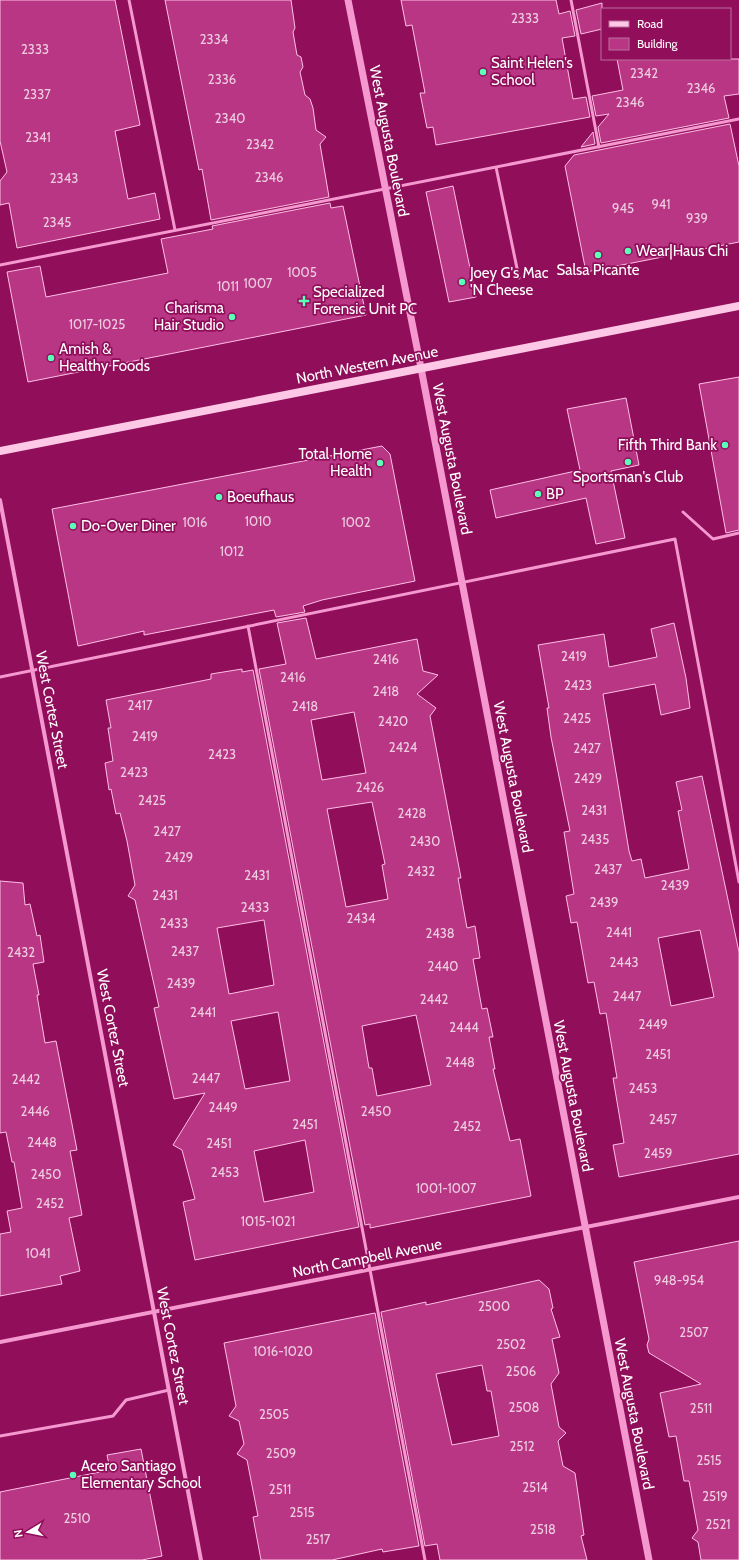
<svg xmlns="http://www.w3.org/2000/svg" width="739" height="1560" font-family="Cabin,sans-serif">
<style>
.building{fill:#b93684;stroke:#febfe5;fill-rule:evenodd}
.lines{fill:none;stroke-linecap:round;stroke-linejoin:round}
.service{stroke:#f498cf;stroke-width:3}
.minor{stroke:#f498cf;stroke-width:4}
.tertiary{stroke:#f498cf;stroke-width:7}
.secondary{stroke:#fdc7e6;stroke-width:8}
.poi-dot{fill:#5bffb8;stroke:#900e5a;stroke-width:1.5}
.labels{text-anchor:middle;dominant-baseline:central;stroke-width:3.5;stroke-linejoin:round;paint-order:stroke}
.number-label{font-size:13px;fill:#eecde0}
.poi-label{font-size:15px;fill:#fff;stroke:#900e5a;text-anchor:start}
.street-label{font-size:15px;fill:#fff;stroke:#900e5a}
</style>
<rect width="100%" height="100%" fill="#900e5a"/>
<path class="building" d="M0,0H115L140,125L115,131L128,199L155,193L160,219L17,248L9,203L0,205V181L7,172L0,141Z
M165,0H291L295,28L293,32L297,55L301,57L303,67L300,72L305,95L310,99L313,108L316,130L326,137L320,144L329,197L211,220L202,169L199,170Z
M401,0H556L559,14L570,11L575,36L562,38L573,99L586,97L590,117L436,145L433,127L427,128L420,93H425L412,25L406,26Z
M602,3V29L581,34L576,10Z
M617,59H739V94L724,96L729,118L601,143L598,127L609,114L596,116L592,96L623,90Z
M730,124L739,166V242L586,272L565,166L574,155Z
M593,132L595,144L581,147Z
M453,186L476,297L449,302L426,192Z
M330,203L331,208L343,206L366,315L28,382L7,272L40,266L46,297L168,273L161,239L213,229L212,226Z
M739,377V530L726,533L699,384Z
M626,398L639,465L611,471L625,538L596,544L586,498L496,518L490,490L580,470L567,409Z
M382,446L390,454L415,581L322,600L303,606L305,612L276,617L274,610L144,635V631L78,646L52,509Z
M306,618L316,659L417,639L423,671L438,675L417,694L436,708L430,716L461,878H458L467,928L475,926L480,958L473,959L482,1009L487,1008L493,1037H489L495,1069H493L510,1141L520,1139L531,1196L370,1228V1224L365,1225L259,669L286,664L277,623ZM354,712L366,773L322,780L311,720ZM372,802L385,864L382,865L388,899L346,907L327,809ZM416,1015L431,1085L377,1096L372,1068H369L362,1026Z
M674,623L686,678L690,708L661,715L655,684L603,694L629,851L632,861L641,859L645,878L689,869L678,811L682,810L676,782L702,776L739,952V1154L619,1177L613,1145L624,1143L613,1078H617L606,1013L600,1014L594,982L588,983L577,922L571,923L566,896L574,894L564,832L570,831L551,737L547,708H549L538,645L604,634L609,667L657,657L651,629ZM700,930L714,997L671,1006L658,938Z
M242,669V672L253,670L359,1227L195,1260L183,1202L195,1199L182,1150L173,1145L205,1093L174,1099L154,1008L159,1007L135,900L128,896L135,885L127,841L120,813L116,814L111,789L109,790L105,763L113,761L108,728H111L106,700L211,679V674ZM264,920L274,985L229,994L217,928ZM278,1012L290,1081L245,1089L231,1021ZM305,1140L314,1192L264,1202L254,1151Z
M0,881L23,883L25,905L30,904L37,936L40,935L44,962L33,964L39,995H37L45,1043L56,1041L77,1150L70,1151L82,1215L69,1218L80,1271L60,1276L62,1284L0,1296V1234L11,1232L7,1211L22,1208L14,1162H12L6,1132L0,1133Z
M739,1241V1560H701L698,1542L692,1538L698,1530L689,1481H684L676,1436L669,1437L660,1393L701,1384L649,1353L647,1345L649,1339L634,1262Z
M539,1280L549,1289L553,1308L551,1309L560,1337L552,1339L559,1373L551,1384L559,1427L566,1433L558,1441L563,1466L575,1473L584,1535L581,1536L587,1560H440L437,1544L425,1546L381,1312L426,1302V1305ZM482,1365L487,1391H491L499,1436L452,1445L436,1374Z
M375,1313L419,1546L383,1552L382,1549L332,1560H261L253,1517L258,1516L247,1460L237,1454L244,1444L239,1421L229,1416L236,1406L224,1343Z
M141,1449L162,1556L142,1560H0V1492L110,1470L107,1455Z"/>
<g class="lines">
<path class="service" d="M129,0L175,230
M571,0L599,147
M496,167L519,278
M0,265L739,119
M683,512L713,539L739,533
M248,626L425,1560
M0,677L675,539L739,882
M0,1436L113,1416L126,1400L169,1390"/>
<path class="minor" d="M0,500L201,1560
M0,1342L739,1197"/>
<path class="tertiary" d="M348,0L421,368L649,1560"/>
<path class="secondary" d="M0,451L739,306"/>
</g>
<g class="poi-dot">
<circle cx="483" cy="72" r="4"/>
<circle cx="628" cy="251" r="4"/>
<circle cx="598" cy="255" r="4"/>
<circle cx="462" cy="282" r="4"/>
<path d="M302 295h4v4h4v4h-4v4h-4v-4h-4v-4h4z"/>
<circle cx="232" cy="317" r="4"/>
<circle cx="51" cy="358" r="4"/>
<circle cx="725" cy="445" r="4"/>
<circle cx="628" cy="462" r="4"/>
<circle cx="380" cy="463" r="4"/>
<circle cx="538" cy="494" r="4"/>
<circle cx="219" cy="497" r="4"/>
<circle cx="73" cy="526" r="4"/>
<circle cx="73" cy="1475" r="4"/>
</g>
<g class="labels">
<g class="number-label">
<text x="525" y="18">2333</text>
<text x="214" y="39">2334</text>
<text x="35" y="49">2333</text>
<text x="644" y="73">2342</text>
<text x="222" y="79">2336</text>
<text x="701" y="88">2346</text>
<text x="37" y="94">2337</text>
<text x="630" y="102">2346</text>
<text x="230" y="118">2340</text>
<text x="38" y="137">2341</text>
<text x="260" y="144">2342</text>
<text x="269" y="177">2346</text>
<text x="64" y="178">2343</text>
<text x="661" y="204">941</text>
<text x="623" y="208">945</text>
<text x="697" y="218">939</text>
<text x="57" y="222">2345</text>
<text x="302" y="272">1005</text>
<text x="258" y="283">1007</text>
<text x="228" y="286">1011</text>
<text x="97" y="324">1017-1025</text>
<text x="258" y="521">1010</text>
<text x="195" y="522">1016</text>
<text x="356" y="522">1002</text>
<text x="232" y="551">1012</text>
<text x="574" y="656">2419</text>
<text x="386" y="659">2416</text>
<text x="293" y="677">2416</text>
<text x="578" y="685">2423</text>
<text x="386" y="691">2418</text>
<text x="140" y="705">2417</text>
<text x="305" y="706">2418</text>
<text x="577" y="718">2425</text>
<text x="393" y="721">2420</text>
<text x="145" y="736">2419</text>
<text x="403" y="747">2424</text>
<text x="587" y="748">2427</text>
<text x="222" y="754">2423</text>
<text x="134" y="772">2423</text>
<text x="588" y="778">2429</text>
<text x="370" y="787">2426</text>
<text x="152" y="800">2425</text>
<text x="594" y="810">2431</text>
<text x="412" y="813">2428</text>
<text x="167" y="831">2427</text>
<text x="595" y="839">2435</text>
<text x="425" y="841">2430</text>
<text x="179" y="857">2429</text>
<text x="608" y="869">2437</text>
<text x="421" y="871">2432</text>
<text x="257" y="875">2431</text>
<text x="675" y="885">2439</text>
<text x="165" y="895">2431</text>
<text x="604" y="902">2439</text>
<text x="255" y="907">2433</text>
<text x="361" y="918">2434</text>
<text x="174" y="923">2433</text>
<text x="619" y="932">2441</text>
<text x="440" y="933">2438</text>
<text x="185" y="951">2437</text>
<text x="21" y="952">2432</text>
<text x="624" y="962">2443</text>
<text x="443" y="966">2440</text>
<text x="181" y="983">2439</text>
<text x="627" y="996">2447</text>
<text x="434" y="999">2442</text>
<text x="203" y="1012">2441</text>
<text x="653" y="1024">2449</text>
<text x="464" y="1027">2444</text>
<text x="658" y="1054">2451</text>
<text x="460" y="1062">2448</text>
<text x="206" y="1078">2447</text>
<text x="26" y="1079">2442</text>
<text x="643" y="1088">2453</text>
<text x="223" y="1107">2449</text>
<text x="35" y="1111">2446</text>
<text x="376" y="1111">2450</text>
<text x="663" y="1119">2457</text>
<text x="305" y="1124">2451</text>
<text x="467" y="1126">2452</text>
<text x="42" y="1142">2448</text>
<text x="219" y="1143">2451</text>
<text x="658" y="1153">2459</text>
<text x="225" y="1172">2453</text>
<text x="46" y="1174">2450</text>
<text x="446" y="1188">1001-1007</text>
<text x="50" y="1203">2452</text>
<text x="268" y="1221">1015-1021</text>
<text x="38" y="1253">1041</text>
<text x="679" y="1280">948-954</text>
<text x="494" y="1306">2500</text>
<text x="694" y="1332">2507</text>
<text x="511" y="1344">2502</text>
<text x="283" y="1351">1016-1020</text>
<text x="521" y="1371">2506</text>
<text x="524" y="1407">2508</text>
<text x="701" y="1408">2511</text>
<text x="274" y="1414">2505</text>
<text x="522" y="1446">2512</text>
<text x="281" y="1453">2509</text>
<text x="709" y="1460">2515</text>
<text x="535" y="1487">2514</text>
<text x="280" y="1489">2511</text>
<text x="715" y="1496">2519</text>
<text x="302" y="1512">2515</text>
<text x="77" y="1518">2510</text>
<text x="718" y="1524">2521</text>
<text x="543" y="1529">2518</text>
<text x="318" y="1539">2517</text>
</g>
<g class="poi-label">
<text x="491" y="63">Saint Helen's<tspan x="491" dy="17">School</tspan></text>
<text x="636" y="251">Wear|Haus Chi</text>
<text x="598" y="270" text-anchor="middle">Salsa Picante</text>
<text x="470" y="273">Joey G's Mac<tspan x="470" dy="17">'N Cheese</tspan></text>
<text x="313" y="292">Specialized<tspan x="313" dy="17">Forensic Unit PC</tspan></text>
<text x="224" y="308" text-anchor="end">Charisma<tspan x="224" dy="17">Hair Studio</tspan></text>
<text x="59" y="349">Amish &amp;<tspan x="59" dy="17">Healthy Foods</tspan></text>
<text x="717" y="445" text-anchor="end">Fifth Third Bank</text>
<text x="372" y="454" text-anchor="end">Total Home<tspan x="372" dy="17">Health</tspan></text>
<text x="628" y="477" text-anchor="middle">Sportsman's Club</text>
<text x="546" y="494">BP</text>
<text x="227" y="497">Boeufhaus</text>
<text x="81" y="526">Do-Over Diner</text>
<text x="81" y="1466">Acero Santiago<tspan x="81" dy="17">Elementary School</tspan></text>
</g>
<g class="street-label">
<text transform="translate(389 141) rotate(79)">West Augusta Boulevard</text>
<text transform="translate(367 365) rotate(-11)">North Western Avenue</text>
<text transform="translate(452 459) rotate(79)">West Augusta Boulevard</text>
<text transform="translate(52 710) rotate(79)">West Cortez Street</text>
<text transform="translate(513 777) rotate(79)">West Augusta Boulevard</text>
<text transform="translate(113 1028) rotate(79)">West Cortez Street</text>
<text transform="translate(573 1096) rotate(79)">West Augusta Boulevard</text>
<text transform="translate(367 1258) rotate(-11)">North Campbell Avenue</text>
<text transform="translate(173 1346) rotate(79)">West Cortez Street</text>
<text transform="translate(634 1414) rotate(79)">West Augusta Boulevard</text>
</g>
</g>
<rect x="601" y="8" width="130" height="52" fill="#900e5a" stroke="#bc6e9c"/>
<rect x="609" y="21" width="20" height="6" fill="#fdc7e6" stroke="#bc6e9c"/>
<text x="637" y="28" font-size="12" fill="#ffffff">Road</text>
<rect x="609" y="38" width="20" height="12" fill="#b93684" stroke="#bc6e9c"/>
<text x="637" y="48" font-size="12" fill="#ffffff">Building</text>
<g transform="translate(28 1532) rotate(260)" stroke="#900e5a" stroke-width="3" paint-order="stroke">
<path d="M0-3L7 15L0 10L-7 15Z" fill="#ffffff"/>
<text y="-6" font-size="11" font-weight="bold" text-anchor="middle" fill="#ffffff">N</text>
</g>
</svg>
